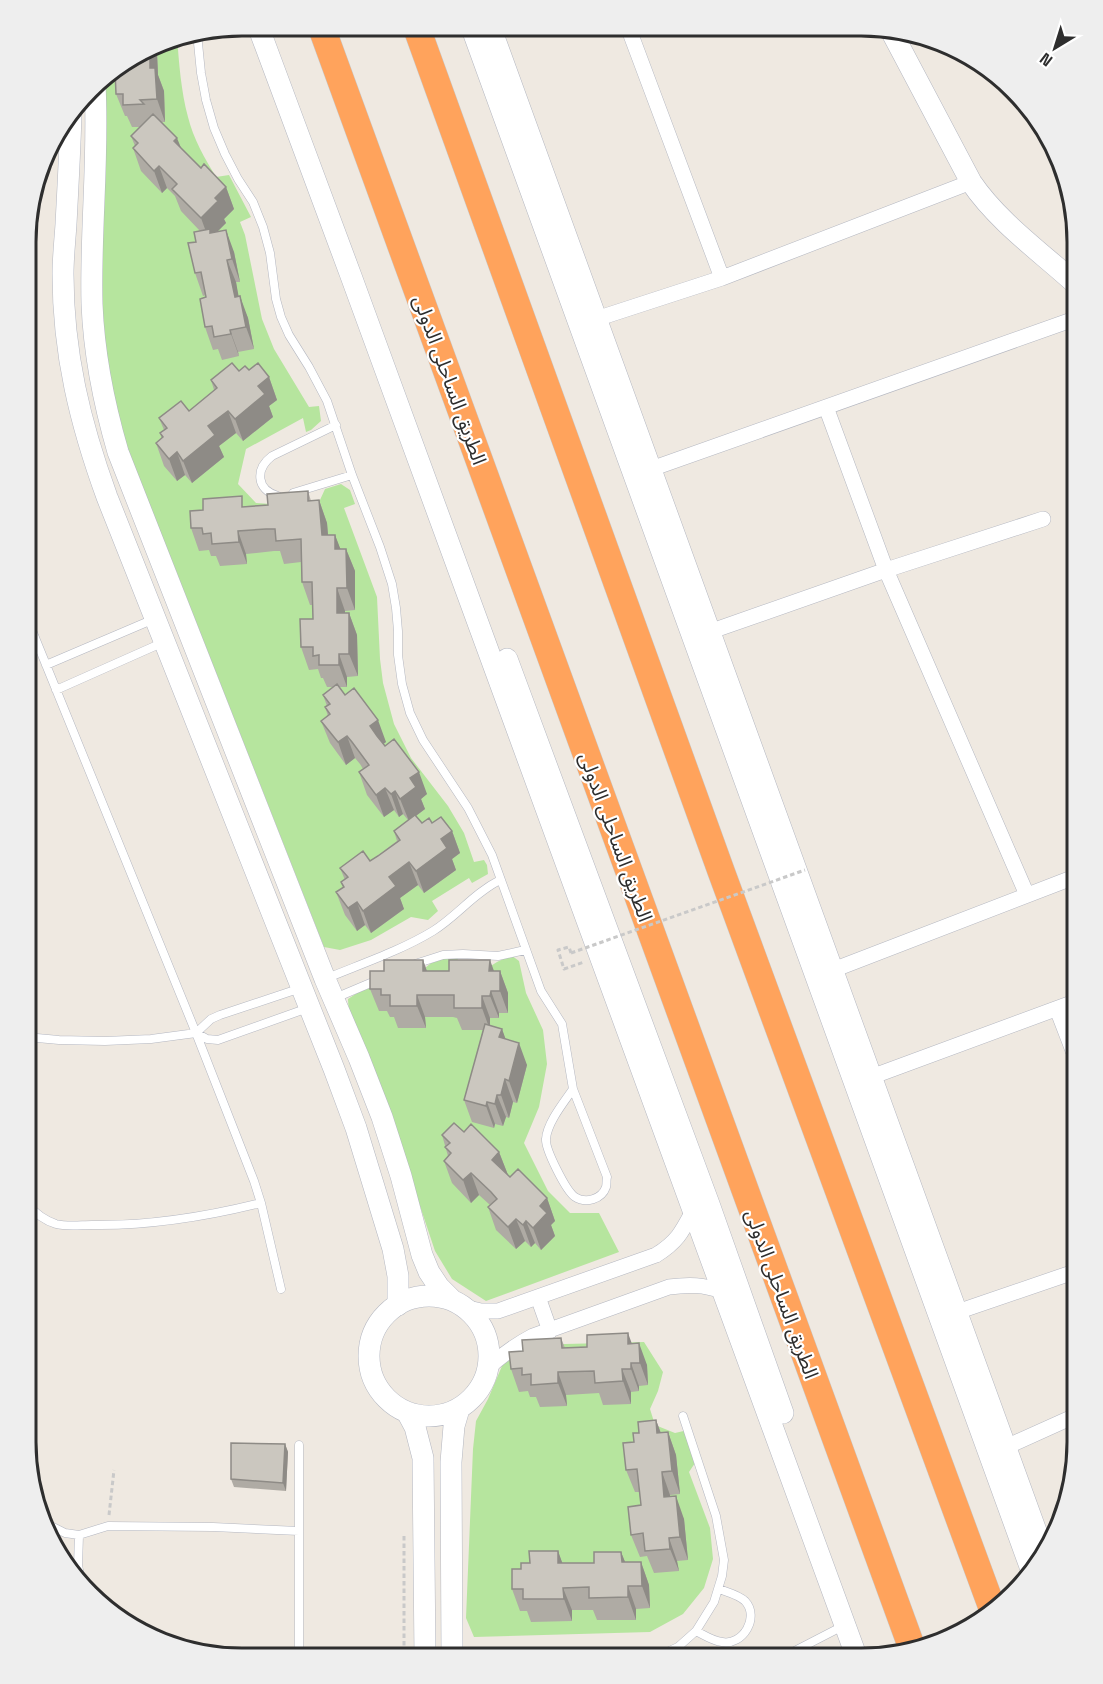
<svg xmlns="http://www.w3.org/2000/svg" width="1103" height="1684" font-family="'Space Grotesk','Noto Sans Arabic',sans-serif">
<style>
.green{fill:#b6e59e}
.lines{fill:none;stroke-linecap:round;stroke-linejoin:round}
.lane-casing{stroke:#b4b7c1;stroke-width:9}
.street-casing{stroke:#b4b7c1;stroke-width:16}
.secondary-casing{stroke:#b4b7c1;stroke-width:22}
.highway-casing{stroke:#c9c9c9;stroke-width:28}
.path{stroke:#c9c9c9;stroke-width:3;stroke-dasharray:4.5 3;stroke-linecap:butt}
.lane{stroke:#fff;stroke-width:8}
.street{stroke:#fff;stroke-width:15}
.secondary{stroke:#fff;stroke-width:21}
.highway{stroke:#ffa35c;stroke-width:27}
.path-bridge{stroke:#c9c9c9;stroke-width:3;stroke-dasharray:4.5 3;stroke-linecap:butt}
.wall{fill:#afaba4}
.shaded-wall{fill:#8e8b86}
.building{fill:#cbc7bf;stroke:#8e8b86;stroke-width:1.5}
.labels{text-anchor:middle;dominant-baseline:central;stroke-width:4.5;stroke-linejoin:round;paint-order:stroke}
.street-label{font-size:20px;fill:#2e2e2e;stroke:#fff}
.rim{fill:none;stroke:#2e2e2e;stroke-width:3}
</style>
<rect width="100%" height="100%" fill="#efe9e1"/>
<path class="green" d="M177,36C179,63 181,91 188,117C193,138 205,159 216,177L229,175L251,217L240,222L245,235L262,319L274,349L309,407L319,406L321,421L311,430L306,432L303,418L246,449L238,484L256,503L301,506L320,500L325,489L341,484L350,490L355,504L344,508L377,597L380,659L383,683L394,724L411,758L448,806L464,833L474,862L484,860L487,865L488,874L472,883L469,878L432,901L438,911L428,920L411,917L371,940L340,950L324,947L169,553L128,458L113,403L97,286L101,78L172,37Z
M441,955L457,957L461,970L486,969L497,962L511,955L519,961L526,993L543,1030L547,1064L539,1107L524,1143L548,1191L570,1213H599L619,1252L486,1301L452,1279L435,1251L413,1185L349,1015L348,999L363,989L425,968Z
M644,1342L663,1372L658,1391L650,1409L655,1425L675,1433L688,1430L697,1460L689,1472L710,1528L713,1559L704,1588L683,1614L650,1632L474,1637L466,1618L473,1449L476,1421L488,1399L502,1366L526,1345Z"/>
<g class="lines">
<defs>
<path id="lane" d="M197,33L201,73L206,100L214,128L225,154L238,179L253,202L263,227L270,253L276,299L281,317L289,335L309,367L327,401L352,475L380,547L392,584L396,608L398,631V655L402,684L410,713L423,740L468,808L492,855L541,991L562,1024L573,1089L607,1177C606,1180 607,1184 606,1187C602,1199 586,1204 575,1197C566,1191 545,1149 546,1139C547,1123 564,1102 573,1089
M293,493L352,475
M278,496C256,490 255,469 272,456L336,425
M27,618L196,1033L254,1181L261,1203L281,1289
M46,665L154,619
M56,690L164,642
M415,964L443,955L463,954L498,956L525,950
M325,979C361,964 400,951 433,931C457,916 474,893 500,880
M335,998L380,979
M196,1033L211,1019L220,1015L301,988
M26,1037L59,1040L105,1041L151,1039L196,1033L207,1039L218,1040L308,1008
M26,1203C34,1212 43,1220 56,1224C67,1227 81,1225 92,1225C150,1226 205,1217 261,1203
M41,1521L65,1533L79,1535L108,1526L213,1527L299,1531
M79,1535L78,1566L80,1574
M696,1631C704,1635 713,1641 722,1642C743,1646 760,1617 745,1601C739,1595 727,1592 719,1589
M299,1657V1445
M654,1658L678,1647L696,1631L714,1602L722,1576L724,1560L716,1516L683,1416
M781,1658L843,1626"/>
<path id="street" d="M628,27L722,278
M596,319L722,278L971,182
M826,407L886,570L1027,895
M651,469L1077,318
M709,632L886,570L1043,519
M833,970L1077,876
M1057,1009L1077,1061
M871,1077L1077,1001
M538,1297L550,1331
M464,1307L481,1311H498L656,1255C677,1242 682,1232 693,1211
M957,1312L1077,1271
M489,1367C503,1354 516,1345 533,1336L669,1287C690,1284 703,1285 723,1291
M1006,1447L1077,1415"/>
<path id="secondary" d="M258,26L351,276L857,1658
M471,26L1032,1572
M490,26L1044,1553
M889,27L971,182C998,222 1042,253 1077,285
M95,85C99,158 90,231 92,304C94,355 104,404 118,452L325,979L359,1058L382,1117L401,1176L422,1255L429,1272L439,1287L452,1300
M71,114C70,150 68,187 66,224C65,240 63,257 63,274C63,353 80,423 107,497L334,1069L356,1128L393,1249L398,1276V1305
M507,659L709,1204L783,1413
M369 1356a60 60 0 1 1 120 0a60 60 0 1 1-120 0Z
M407,1412L415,1427L423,1458L425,1657
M452,1657L451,1462L454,1426L459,1409"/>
<path id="highway" d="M321,26L912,1648
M416,26L721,871L994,1613"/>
</defs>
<use href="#lane" class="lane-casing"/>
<use href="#street" class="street-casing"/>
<use href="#secondary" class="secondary-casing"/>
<use href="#highway" class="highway-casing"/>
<path class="path" d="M571,953L569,947L558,950L564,969L584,962
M109,1515L114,1470
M404,1536V1657"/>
<use href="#lane" class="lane"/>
<use href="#street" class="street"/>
<use href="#secondary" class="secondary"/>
<use href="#highway" class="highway"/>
<path class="path-bridge" d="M571,953L805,870"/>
</g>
<path class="wall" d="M161,44V53H157L158,75L164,91L165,122H162L181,149L201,168L226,187L234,209L224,219L226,223L218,231L234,252L240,282H236L238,296L248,318L254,349L238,352L239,356L222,360L218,349L213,350L205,327L206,295L203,296L195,273L196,242L200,231L181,211L175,196L167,188L162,193L141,171L133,148L135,146L131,136L140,127H132L127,116H125L116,94L115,70Z
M239,371L269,377L277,400L269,406L273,417L243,441L236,433L219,446L224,457L192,483L185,475L177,481L164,466L156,443L162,439L160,433L164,430L159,418L189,411L214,390L211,380Z
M308,491L311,501L319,500L327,523L328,535H335L340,549H346L355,571V610L345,611V613H349L357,635L358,676L347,677V687H339L386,742L383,744L427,794L421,799L425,809L416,816L422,823H432L452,831L460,853L452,859L456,870L424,893L418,885L400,898L404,909L371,933L365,925L357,931L345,915L336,892L343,888L341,882L345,880L340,868L370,861L397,841L394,831L408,820L403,814L399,817L394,810L384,817L367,795L359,772L363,769L360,764L355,758L346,765L330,743L321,721L328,716L325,707L327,706L323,695L333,687H327L323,678H321L318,669L309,670L301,647L313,619V605H310L302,582L301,562L284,564L280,551H274L246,554L247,564L220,566L216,556H211L209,550L199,551L191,528L246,506L268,505Z
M423,960L427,971H500L508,993V1013H499V1018H490V1026L502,1029L505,1039L527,1065L517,1103L513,1102L509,1118L506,1117L503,1126L495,1124L494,1128L472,1122L464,1100L483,1030H462L457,1018L453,1017H425L426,1028H398L394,1017H390L387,1011H379L370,989L384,971Z
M464,1132L499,1152L508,1175L510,1177L547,1198L555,1221L551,1225L555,1236L541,1250L535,1243L531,1247L525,1241L516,1249L496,1230L488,1207L490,1205L479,1195L471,1203L452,1183L444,1161L448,1156L442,1135Z
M561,1338L565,1348L632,1343L647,1365L648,1385L639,1386V1391L631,1392V1404L603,1405L599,1393L566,1395L567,1406L540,1407L536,1397H530L528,1391L519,1392L511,1369L523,1351Z
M656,1420L661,1433L668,1432L676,1455L680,1494L670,1495V1497L684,1519L688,1560L677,1561L679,1571L654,1573L647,1556L640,1557L631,1535L641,1505L639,1492H635L626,1470L639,1433Z
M285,1444L288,1452L286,1491L234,1487L231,1479Z
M558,1551L562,1563H594L621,1552L625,1562H641L649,1585L650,1608L636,1609V1620H597L593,1610H572V1621L531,1622L527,1611H520L512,1589L521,1569L530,1563Z"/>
<path class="shaded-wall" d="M161,44V53L159,45Z
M155,47L157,53L158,75L164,91L165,122L157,99L150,68V50Z
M177,138L186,160L174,141Z
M159,166L167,188L162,193L154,171Z
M226,187L234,209L224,219L226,223L209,240L201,218L215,198Z
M226,230L234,252L240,282L232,259Z
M227,260L236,282L243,320L235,297Z
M240,296L248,318L254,349L246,327Z
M230,330L238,352L239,356L231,334Z
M269,377L277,400L269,406L273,417L243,441L235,419L258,386Z
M228,411L236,433L219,446L224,457L192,483L183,461L208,426Z
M177,452L185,475L177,481L169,459Z
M319,500L327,523L330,558L322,535Z
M238,531L246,554L247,564L239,542Z
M335,535L344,558L335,549Z
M346,549L355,571V610L347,588Z
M337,588L345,611V636L337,613Z
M349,613L357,635L358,676L349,654Z
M339,654L347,677V687L339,665Z
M378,720L386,742L378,748L370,726Z
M347,736L355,758L346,765L338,742Z
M419,772L427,794L421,799L425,809L409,821L400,799L410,778Z
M385,788L394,810L384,817L376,795Z
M395,791L403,814L399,817L391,794Z
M452,831L460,853L452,859L456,870L424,893L416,871L441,839Z
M409,862L418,885L400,898L404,909L371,933L363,911L389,877Z
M357,902L365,925L357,931L348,908Z
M423,960L431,983L423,971Z
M490,960L498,982L489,971Z
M500,971L508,993V1013L500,991Z
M491,991L499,1013V1018L490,996Z
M417,995L425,1017L426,1028L417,1006Z
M482,996L490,1018V1030L482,1008Z
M502,1029L510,1051L499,1037Z
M519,1043L527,1065L517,1103L509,1081Z
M505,1079L513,1102L509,1118L501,1095Z
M497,1095L506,1117L503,1126L495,1104Z
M487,1102L495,1124L494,1128L486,1106Z
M499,1152L508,1175L492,1160Z
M471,1173L479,1195L471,1203L463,1180Z
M547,1198L555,1221L551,1225L555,1236L541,1250L533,1228L540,1206Z
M516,1219L525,1241L516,1249L508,1227Z
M526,1221L535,1243L531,1247L523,1225Z
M628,1333L636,1355L628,1344Z
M639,1343L647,1365L648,1385L640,1363Z
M631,1363L639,1386V1391L631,1369Z
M622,1369L631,1392V1404L623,1381Z
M558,1372L566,1395L567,1406L558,1383Z
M656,1420L664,1442L657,1433Z
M668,1432L676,1455L680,1494L672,1471Z
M285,1444L288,1452L286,1491L283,1483Z
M662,1472L670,1495L673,1520L664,1497Z
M676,1496L684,1519L688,1560L680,1537Z
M669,1538L677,1561L679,1571L670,1549Z
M558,1551L566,1573L558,1563Z
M621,1552L630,1574L622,1562Z
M641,1562L649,1585L650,1608L642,1586Z
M628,1586L636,1609V1620L628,1597Z
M563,1588L572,1610V1621L564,1599Z"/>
<path class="building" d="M150,50V68H155L157,99L140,100L144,104L123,105V94H116L115,70Z
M153,114L177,138L174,141L201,168L204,164L226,187L215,198L218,201L201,218L172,189L177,184L159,166L154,171L133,148L138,143L131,136Z
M210,229V233L226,230L232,259L227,260L235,297L240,296L246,327L230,330L231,334L214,337L212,326L205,327L200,299L206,297L201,272L195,273L188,243L196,242L194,232Z
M232,363L239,371L245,366L249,370L258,363L269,377L258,386L265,394L235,419L228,411L208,426L215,435L183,461L177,452L169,459L156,443L163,437L160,433L167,428L159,418L181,401L189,411L217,388L211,380Z
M308,491V501L319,500L322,535H335V549H346L347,588H337V613H349V654H339V665H319V655L313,656V647H301L300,619H313L312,582H302L301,539L276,541L275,529H266L238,531L239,542L212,544L211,533L203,534L202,528H191L190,511L203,510V499L242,496V507L268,505L267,494Z
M337,684L345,695L354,688L378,720L370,726L377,736L385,746L394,739L419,772L410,778L416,787L400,799L395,791L391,794L385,788L376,795L359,772L369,765L352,742L347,736L338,742L321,721L330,714L325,707L330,704L323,695Z
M415,815L422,823L429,818L432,823L441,817L452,831L441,839L447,848L416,871L409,862L389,877L396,886L363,911L357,902L348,908L336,892L344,887L341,882L348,877L340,868L363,851L370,861L378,856L400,840L394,831Z
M384,960H423V971H449V960H490L489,971H500V991H491L490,996H482V1008H454V995H417V1006H390V995H381V989H370V971H384Z
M485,1024L502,1029L499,1037L519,1043L509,1081L505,1079L501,1095H497L495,1104L487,1102L486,1106L464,1100Z
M454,1123L464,1132L471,1124L499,1152L492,1160L510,1177L518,1169L547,1198L540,1206L547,1213L533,1228L526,1221L523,1225L516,1219L508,1227L488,1207L497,1199L491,1192L471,1173L463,1180L444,1161L451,1153L445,1147L450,1143L442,1135Z
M628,1333V1344L639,1343L640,1363H631V1369H622L623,1381L595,1383L594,1371L558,1372V1383L531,1385V1374L522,1375V1368L511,1369L509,1352L523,1351L522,1340L561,1338L562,1348L587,1347V1335Z
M656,1420L657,1433L668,1432L672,1471L662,1472L664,1497L676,1496L680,1537L669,1538L670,1549L645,1551L643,1533L631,1535L628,1507L641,1505L637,1469L626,1470L623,1443L634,1442L633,1433H639L638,1422Z
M231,1443L285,1444L283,1483L231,1479Z
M529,1551H558V1563H594V1552H621L622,1562H641L642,1586H628V1597L589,1598V1587L563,1588L564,1599H523V1589H512V1569H521V1563H530Z"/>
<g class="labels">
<g class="street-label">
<text transform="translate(450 380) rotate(70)">الطريق الساحلى الدولى</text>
<text transform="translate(616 837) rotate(70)">الطريق الساحلى الدولى</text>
<text transform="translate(782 1294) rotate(70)">الطريق الساحلى الدولى</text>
</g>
</g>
<path d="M0 0H1103V1684H0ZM242 36H861A206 206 0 0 1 1067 242V1442A206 206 0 0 1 861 1648H242A206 206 0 0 1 36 1442V242A206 206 0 0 1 242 36Z" fill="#eee" fill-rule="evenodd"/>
<path class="rim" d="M242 36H861A206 206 0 0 1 1067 242V1442A206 206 0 0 1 861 1648H242A206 206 0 0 1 36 1442V242A206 206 0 0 1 242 36Z"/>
<g transform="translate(1055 48) rotate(218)" stroke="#ffffff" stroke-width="4.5" paint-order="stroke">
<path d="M0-4.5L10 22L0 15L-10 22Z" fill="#2e2e2e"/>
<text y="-9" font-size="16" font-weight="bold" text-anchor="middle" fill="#2e2e2e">N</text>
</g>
</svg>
